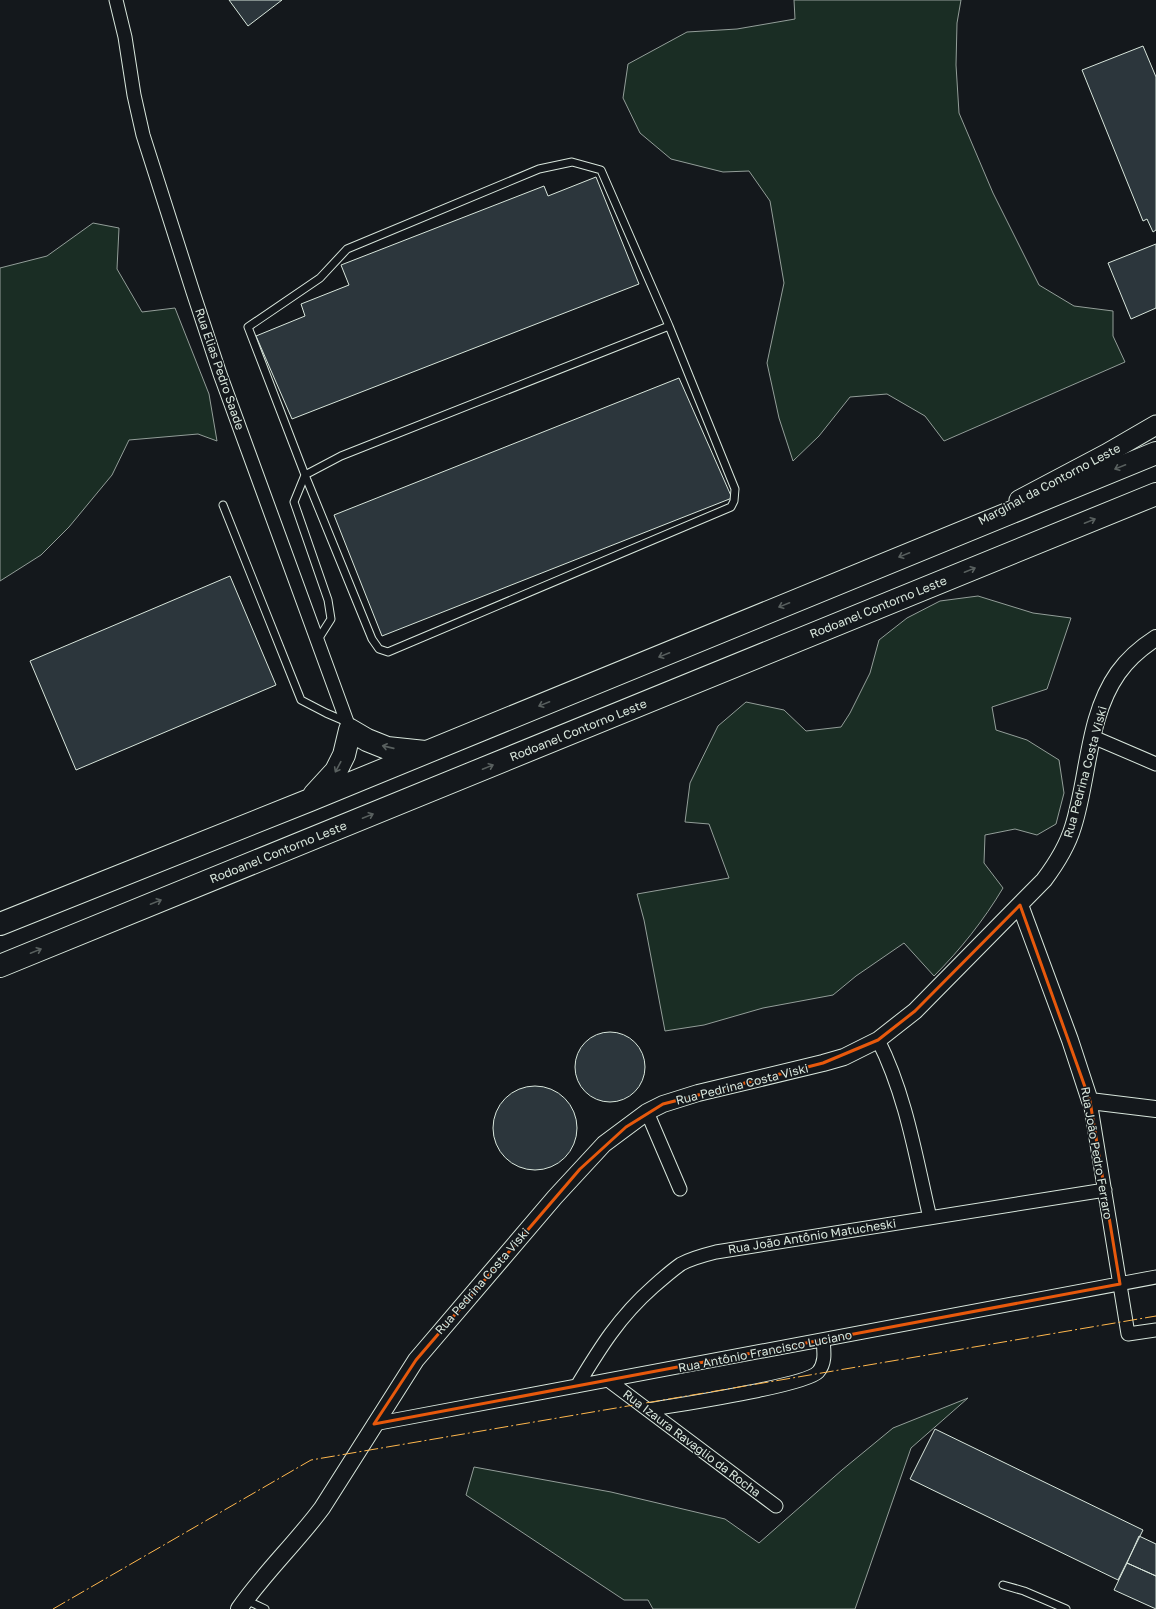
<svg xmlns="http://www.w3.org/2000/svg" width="1156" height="1609" font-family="'Golos Text',sans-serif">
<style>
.green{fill:#1a2d24;stroke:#939e99}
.building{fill:#2c363c;stroke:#d8e6dc}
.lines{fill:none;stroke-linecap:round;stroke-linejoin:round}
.service-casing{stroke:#d8e6dc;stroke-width:9}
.minor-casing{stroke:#d8e6dc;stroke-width:15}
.tertiary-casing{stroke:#d8e6dc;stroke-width:18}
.secondary-casing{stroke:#d8e6dc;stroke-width:21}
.motorway-casing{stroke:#d8e6dc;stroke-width:24}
.service{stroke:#14181c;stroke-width:7}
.minor{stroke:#14181c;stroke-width:13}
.tertiary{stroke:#14181c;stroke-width:16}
.secondary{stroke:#14181c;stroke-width:19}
.motorway{stroke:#14181c;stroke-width:22}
.power{stroke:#ffb74d;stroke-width:1;stroke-dasharray:14 3 2 3;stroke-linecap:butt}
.oneway{stroke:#59605f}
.marked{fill:none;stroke:#e8590c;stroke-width:3;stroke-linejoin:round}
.labels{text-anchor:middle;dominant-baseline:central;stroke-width:3;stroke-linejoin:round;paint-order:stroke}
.street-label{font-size:12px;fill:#d8e6dc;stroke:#14181c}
</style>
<rect width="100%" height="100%" fill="#14181c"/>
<path class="green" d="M794,0H961L957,23L956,65L959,113L993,193L1039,285L1074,306L1113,311V336L1125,362L944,441L925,416L887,394L850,397L819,436L793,461L779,418L767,363L784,283L770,201L749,171L723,172L671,159L640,133L623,98L628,64L687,32L737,29L795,19Z
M93,223L119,228L117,269L142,312L175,308L209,394L217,441L198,434L129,440L112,475L69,527L41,555L0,581V268L47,256Z
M978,596L1033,613L1071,618L1047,689L992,707L996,730L1027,740L1059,760L1064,793L1056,824L1037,835L1015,829L985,835L984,863L1003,888C984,920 960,950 934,976L904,943L856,976L833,995L763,1008L704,1025L665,1031L644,920L637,894L729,878L709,824L685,822L690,783L718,726L746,702L784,710L806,731L841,727L850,713L870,673L879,640L907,618L940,601Z
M968,1398L911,1448L855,1609H653L648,1600H624L466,1495L474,1467L611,1492L725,1519L759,1543L842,1470L893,1428Z"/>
<path class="building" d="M229,0H282L248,26Z
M1143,46L1156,77V230L1153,232L1147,219L1143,221L1082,70Z
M596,177L639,284L292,419L256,336L305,316L301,304L349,285L341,265L544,186L548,196Z
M1156,244V308L1131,319L1108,263Z
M679,378L732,498L382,636L334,515Z
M230,576L276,685L76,770L30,661Z
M575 1067a35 35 0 1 1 70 0a35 35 0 1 1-70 0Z
M493 1128a42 42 0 1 1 84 0a42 42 0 1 1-84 0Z
M935,1429L1143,1530L1118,1580L910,1479Z
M1139,1536L1156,1544V1576L1127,1563Z
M1127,1563L1156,1576V1609L1114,1590Z"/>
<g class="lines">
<defs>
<path id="service" d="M572,162L601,170L669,326L735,489L734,501L731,507L388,652L379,649L372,639L305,475L248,327L320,278L347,249L539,169Z
M223,505L301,700L326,713L347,722
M317,641L331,619L328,600L294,502L305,475L341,456L669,326
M1003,1585L1024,1591L1066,1609
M246,1600L265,1609"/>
<path id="minor" d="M116,0L125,37L134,95L143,135L193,292L220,374L350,730
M1093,737L1156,764
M878,1040C906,1095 916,1158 930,1218
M1090,1101L1128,1334L1156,1330
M647,1112L680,1189
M608,1380L776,1506
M577,1386C600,1348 619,1317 653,1287C662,1279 671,1271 681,1264C692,1258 704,1255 716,1252L1105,1190
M648,1410C675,1405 805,1386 818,1372C826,1363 824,1351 823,1340
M374,1424L1156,1277"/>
<path id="tertiary" d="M1020,905L1070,1040L1090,1101L1156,1109
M239,1609C264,1573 296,1543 322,1508L416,1360L555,1197L604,1144L647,1112L663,1104L698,1093L823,1063L844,1057L878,1040L915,1011L1044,880C1056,864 1067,847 1073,827C1089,777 1087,717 1118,673C1128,659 1142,647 1156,638"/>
<path id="secondary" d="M1019,500L1106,454L1156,425"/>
<path id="motorway" d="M314,795L336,771L344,755L350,730L367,740L387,748L425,752
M0,924L310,800L1156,453
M0,966L1156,494"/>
</defs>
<use href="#service" class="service-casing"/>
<use href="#minor" class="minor-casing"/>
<use href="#tertiary" class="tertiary-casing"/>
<use href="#secondary" class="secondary-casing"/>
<use href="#motorway" class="motorway-casing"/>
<use href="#service" class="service"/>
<use href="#minor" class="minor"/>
<use href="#tertiary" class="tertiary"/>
<use href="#secondary" class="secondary"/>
<use href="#motorway" class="motorway"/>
<path class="power" d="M53,1609L311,1460L1156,1316"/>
</g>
<defs><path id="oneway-shaft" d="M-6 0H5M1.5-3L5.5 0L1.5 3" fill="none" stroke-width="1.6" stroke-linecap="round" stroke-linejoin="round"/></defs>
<g class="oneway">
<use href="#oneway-shaft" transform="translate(1120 467) rotate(158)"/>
<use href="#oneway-shaft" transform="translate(1090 521) rotate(-22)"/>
<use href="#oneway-shaft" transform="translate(904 555) rotate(158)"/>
<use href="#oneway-shaft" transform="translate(970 570) rotate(-22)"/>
<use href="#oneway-shaft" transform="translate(784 605) rotate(158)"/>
<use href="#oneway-shaft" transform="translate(664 655) rotate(158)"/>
<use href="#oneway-shaft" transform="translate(544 704) rotate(158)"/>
<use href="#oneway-shaft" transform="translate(388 747) rotate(-167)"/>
<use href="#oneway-shaft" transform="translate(338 767) rotate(118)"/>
<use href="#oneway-shaft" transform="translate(488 767) rotate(-22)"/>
<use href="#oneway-shaft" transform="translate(368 816) rotate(-22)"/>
<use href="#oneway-shaft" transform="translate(156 902) rotate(-22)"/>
<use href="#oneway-shaft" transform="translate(36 951) rotate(-22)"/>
</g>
<path class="marked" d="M1020,905L1090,1101L1120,1284L374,1424L416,1360L580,1169L626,1127L663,1104L823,1063L878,1040L915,1011Z"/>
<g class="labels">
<g class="street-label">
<text transform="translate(220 369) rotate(71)">Rua Elias Pedro Saade</text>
<text transform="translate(1049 484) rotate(-28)">Marginal da Contorno Leste</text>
<text transform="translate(878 607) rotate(-22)">Rodoanel Contorno Leste</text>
<text transform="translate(578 730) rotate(-22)">Rodoanel Contorno Leste</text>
<text transform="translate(1085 772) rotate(-75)">Rua Pedrina Costa Viski</text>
<text transform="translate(278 852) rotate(-22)">Rodoanel Contorno Leste</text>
<text transform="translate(742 1084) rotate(-14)">Rua Pedrina Costa Viski</text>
<text transform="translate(1097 1153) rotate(80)">Rua João Pedro Ferraro</text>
<text transform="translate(812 1236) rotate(-9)">Rua João Antônio Matucheski</text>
<text transform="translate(482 1281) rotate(-49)">Rua Pedrina Costa Viski</text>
<text transform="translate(765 1351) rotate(-11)">Rua Antônio Francisco Luciano</text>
<text transform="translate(692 1443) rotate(37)">Rua Izaura Ravaglio da Rocha</text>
</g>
</g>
</svg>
